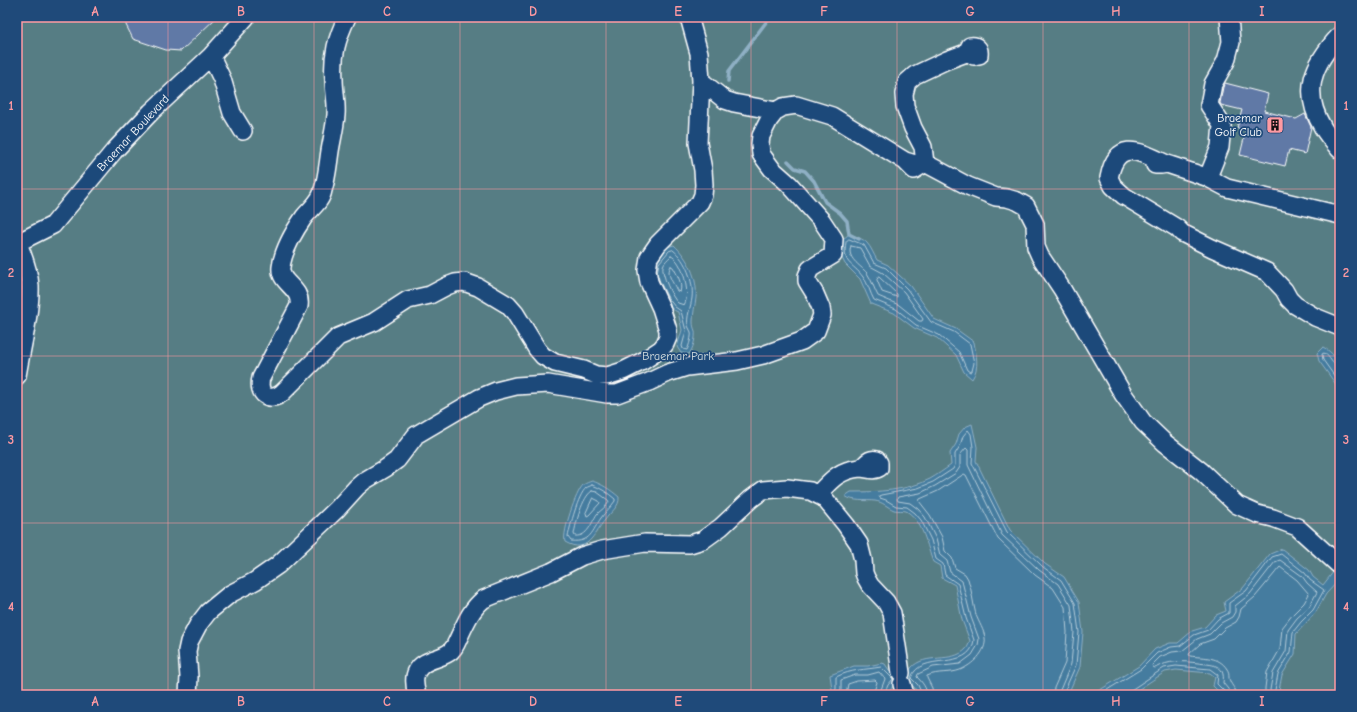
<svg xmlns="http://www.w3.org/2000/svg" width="1357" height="712" font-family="'Comic Neue',sans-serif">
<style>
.green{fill:#567d84;stroke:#aabec2}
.water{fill:#447c9f;stroke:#8fb0c5}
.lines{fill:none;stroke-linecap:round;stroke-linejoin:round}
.shore{stroke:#b4cbd9;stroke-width:1}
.stream{stroke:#8fb0c5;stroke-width:3.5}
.building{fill:#6079a6;stroke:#fff}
.minor-casing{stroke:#fff;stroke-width:20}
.minor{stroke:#1f4a7a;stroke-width:17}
.grid{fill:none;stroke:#ff9aa2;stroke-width:1;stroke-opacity:0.55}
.labels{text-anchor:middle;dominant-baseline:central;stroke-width:3.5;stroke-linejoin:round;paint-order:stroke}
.poi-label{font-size:12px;fill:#fff;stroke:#1f4a7a;text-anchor:end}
.street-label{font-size:12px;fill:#fff;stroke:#1f4a7a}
.park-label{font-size:12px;fill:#d5dee0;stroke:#1f4a7a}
.neatline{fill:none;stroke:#ff9aa2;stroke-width:1.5}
.grid-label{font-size:13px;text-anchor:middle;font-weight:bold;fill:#ff9aa2}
</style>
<rect width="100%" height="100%" fill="#1f4a7a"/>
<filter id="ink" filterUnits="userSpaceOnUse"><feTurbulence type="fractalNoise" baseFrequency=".025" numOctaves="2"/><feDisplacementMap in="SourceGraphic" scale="8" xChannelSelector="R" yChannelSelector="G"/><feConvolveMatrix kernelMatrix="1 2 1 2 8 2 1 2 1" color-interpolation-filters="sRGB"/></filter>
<g filter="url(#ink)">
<path class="green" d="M17,17H1340V695H17Z"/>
<path class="water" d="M849,234C854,236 864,239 867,243C871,247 874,255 877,260L888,265L911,286L934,319L956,329L974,342C976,355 980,367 972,379L964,372L956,355L937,338L914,328L894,313L871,304L860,279L845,264L840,254L842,240Z
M674,245C688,258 698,278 696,298C695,306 693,313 693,322C693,326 694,328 695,331C696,338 693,349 689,354L681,353L677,347L682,330L678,312C668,309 660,294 657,284C655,278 655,269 655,262L667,247Z
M1323,347C1342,358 1340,371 1340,390L1319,361L1317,353Z
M972,424L977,447L976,461L1010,530L1045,564L1064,577L1079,602L1083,632L1080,667L1068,694L1069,695H919L914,687L907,681C896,682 892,685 888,695H829L832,689L830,675L854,666H868L882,663L885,664L889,670L897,677H906C908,674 909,671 911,668C925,652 952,664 966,649C968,647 969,643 970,641L962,620L955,585L942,578L940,566L933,562C927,547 923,520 906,511C903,510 898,511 894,510C887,507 883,502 875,501C865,500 853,502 845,496L851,492C877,492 907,491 930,479C937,475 944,470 951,465L950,453L956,444L959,434L965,427Z
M592,481C602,484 611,490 619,497C620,507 610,512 605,520C593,534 588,555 565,542C562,532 576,492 583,485C586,483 589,482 592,481Z
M1282,549L1309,570L1313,577L1323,585L1334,571L1340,557V579L1326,594L1316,612L1296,634L1295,654L1282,675L1279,690L1282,695H1222L1213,686L1215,677L1210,673L1176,670L1165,672L1130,695H1088L1095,693L1139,666L1155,649L1170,643H1178L1192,631L1205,627L1216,615L1226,611L1224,602L1243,588L1270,554Z"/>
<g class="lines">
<path class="shore" d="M849,239L864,245L874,263L886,268L907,289L931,322L954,332L970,344L974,363L972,371L970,372L967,370L959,352L939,335L916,325L896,309L874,300C870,293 868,283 863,277C852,262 842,265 846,242Z
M851,246L860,248L870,266L883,273L904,292L923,319L922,321H919L899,305L878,296C874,289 872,280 867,273C860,265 846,258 851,246Z
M673,250C686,260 694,282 692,298C691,307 686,317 688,326C689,328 690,330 691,332C692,336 689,346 687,350L683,349L682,346L686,331L681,311L675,307L668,298L660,282L657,273L659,263L669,251Z
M671,256C683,260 691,295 684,305C682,304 680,304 678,303C672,298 661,273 663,266C664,262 668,259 671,256Z
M671,266L673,267C677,274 683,284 680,292L677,291C674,283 665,274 671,266Z
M879,277L897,294V297L882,292L877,280Z
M1340,367C1332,366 1330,356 1324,353L1322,354L1323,360L1340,384
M592,485C601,488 608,493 615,499V501C611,507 605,512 601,518C592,531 591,543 571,541L568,537C570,526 578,495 586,488C587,487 591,486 592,485Z
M592,491L597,492L608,500L609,502C606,507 601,510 597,514C591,523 588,537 575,536L574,534C576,523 582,497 592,491Z
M593,498L599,501L600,503L589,515L587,516L586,513Z
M833,695L836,689V677C852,669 864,670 881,667L893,679L888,685L884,695
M839,695L841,690V680L855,675H868L879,672L885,679L879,695
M846,695L848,684L857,681L875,680L877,682L873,695
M922,695L918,685L911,678C920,650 970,673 974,640L966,618L958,584L945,575L943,564L936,559L931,540L921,520L915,513L907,507L896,506L886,500L880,498L879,496L881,495L918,488L933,482L953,469L955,465V454L960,446L963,436L968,430L971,434L973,447L972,463L1007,532L1043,567L1061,580L1075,603L1079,632L1076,665L1064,692V695
M927,695C927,688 922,682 917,677L918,674L933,667L960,664L972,655L978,645L979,639L971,617L962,581L950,572L947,561L940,555L936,539L925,517L918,509L910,503L898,501L897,499L898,497L920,493L935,486L956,473L960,467V455L966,448L968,450V465L1002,535L1039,570L1058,584L1071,605L1074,632L1071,664L1060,690L1059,695
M933,695L932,688L927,678V676C938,671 950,674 960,670C972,665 987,652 985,638C984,630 979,623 976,615C973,603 972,591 968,579L965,574L955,568L952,558L945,551L942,537L930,515L919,501L920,499L938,491L964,474L966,475L998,539L1035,575L1053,588L1065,607L1067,632L1065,663L1054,688L1053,695
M1099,695L1141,669L1157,653L1171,647L1180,646L1194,635L1208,630L1218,619L1229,613V603L1246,591L1272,557L1281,554L1305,573L1310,580L1324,590L1313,610L1301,622L1293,632L1291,652L1278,674L1275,690L1277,695
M1129,695L1131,690L1164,668L1176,666L1210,669L1218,675L1217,684L1224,691L1225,695
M1230,695L1228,689L1223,683C1226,663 1211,665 1198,663C1182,661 1169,660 1155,668L1153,667L1152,665L1160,657L1172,652L1182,651L1197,639L1210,634L1221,623L1232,617L1235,612V606L1250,594L1275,562L1280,560L1302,576L1307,583L1317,592L1309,607L1297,618L1288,630L1286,651L1273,673L1270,690L1272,695
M1236,695C1236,688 1232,687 1230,681C1228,678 1230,673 1227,669C1219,656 1204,658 1190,656L1189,654L1200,644L1214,639L1225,628L1236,622L1239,617L1241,609L1255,597L1280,567L1297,580L1309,594L1304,603L1293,614L1282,628L1280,649L1267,672L1265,688V695"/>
<path class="stream" d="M728,81L729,71L770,17
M788,161L795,168L805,171L814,181L825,202L840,213L847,221L849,234L859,239"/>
</g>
<path class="building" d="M126,17H217L181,51L166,50L133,39L126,25Z
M1225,83L1268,94L1264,111L1296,119L1305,114L1311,127L1305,154L1289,150L1285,166L1240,155L1246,130L1237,128L1242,110L1221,105L1220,103L1223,87Z"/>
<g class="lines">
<defs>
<path id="minor" d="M347,17C337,38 332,55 334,79C334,91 337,103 336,115C335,127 332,139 330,151C328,164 327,178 323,190C321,202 311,208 304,217C295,230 283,251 281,267C279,284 302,287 299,306L261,378C257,394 269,403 282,393L338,337L374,322L408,300L430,295L447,286L455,283L464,282L478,287L508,305L515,313L537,349L543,356L555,363L584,370L596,375L607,376L623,371L643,361L661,349L665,344L668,337V330L661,308L649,282L647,270L649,257L658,244L700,202L703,195L704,185L703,170L698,143L701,81L699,53L689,17
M1340,35C1313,64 1301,91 1323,128C1327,135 1334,143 1340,150
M969,52L968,50L970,46C976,45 980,48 979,55L974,56L969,52L947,60L915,75L907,82L904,94L905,106L913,128L923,147L925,163L968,186L996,197L1007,198L1017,201L1026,206L1035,224L1036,247L1040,256L1062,289L1123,394L1143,422L1165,443L1201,471L1237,505L1257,514L1273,518L1297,527L1340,566
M211,56L222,79L232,113L243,131
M701,81L725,100L734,103L776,111
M1167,164C1140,152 1117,137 1109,178L1113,186L1124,196L1177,228L1182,233L1212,248L1267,272L1284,290L1289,299L1295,305L1315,317L1340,327
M1155,165H1161L1167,164L1206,177L1227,188L1340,215
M1208,177L1220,147L1222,125L1209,105L1213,84L1226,61L1231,42L1229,17
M17,241C23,255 29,271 30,286C31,311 21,350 17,376
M17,243L53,225L114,151L151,112L211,56L246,17
M818,494C831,480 839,470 860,468C867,468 873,472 879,468V463L877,460C869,458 867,463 861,468
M902,684L905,695
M188,695L189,677L187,651L189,642L198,625L208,612L230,594L255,581L278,565L337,509L357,487L364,481L386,468L397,460L416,435L479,398L496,391L516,386L548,384L607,394H617L649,382L668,373L687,367L737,361L763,355L802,341L816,331L822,315L821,308L815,294L807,281V276L810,269L833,255L834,239L822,221L789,184L772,169L761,154L760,144L761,136L769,120L776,111L783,107L796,105L832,116L905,161L914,170L925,163L915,164L905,161
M417,695C415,688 413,678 417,671C424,658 441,660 451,651C456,646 457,641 460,635C466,622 472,608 484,599L551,572L582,556L602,550L645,543L690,544L703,540L721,527L751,499L763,490L787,488L810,491L824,498L846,525L859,544L863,560L864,573L866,578L870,585L886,602L892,613L901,673"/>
</defs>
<use href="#minor" class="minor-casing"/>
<use href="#minor" class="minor"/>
</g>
</g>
<path class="grid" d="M168,17V695M314,17V695M460,17V695M606,17V695M751,17V695M897,17V695M1043,17V695M1189,17V695M17,189H1340M17,356H1340M17,523H1340"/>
<defs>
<symbol id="building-square" viewBox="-11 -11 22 22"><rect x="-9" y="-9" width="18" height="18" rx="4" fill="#ff9aa2" stroke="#1f4a7a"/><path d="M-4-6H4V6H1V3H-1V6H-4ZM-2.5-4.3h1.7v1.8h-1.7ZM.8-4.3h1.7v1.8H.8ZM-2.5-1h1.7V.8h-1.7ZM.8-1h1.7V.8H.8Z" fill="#111"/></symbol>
</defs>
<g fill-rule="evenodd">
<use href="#building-square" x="1265" y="115" width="20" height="20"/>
</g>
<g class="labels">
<g class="poi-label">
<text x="1262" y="118">Braemar<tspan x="1262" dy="14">Golf Club</tspan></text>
</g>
<g class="street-label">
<text transform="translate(133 133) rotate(-47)">Braemar Boulevard</text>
</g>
<g class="park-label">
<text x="678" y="356">Braemar Park</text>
</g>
</g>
<rect width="1357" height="712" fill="none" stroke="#1f4a7a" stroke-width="44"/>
<rect x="22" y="22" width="1313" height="668" class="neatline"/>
<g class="grid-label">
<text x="95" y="16">A</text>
<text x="241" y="16">B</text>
<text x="387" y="16">C</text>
<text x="533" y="16">D</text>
<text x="678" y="16">E</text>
<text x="824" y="16">F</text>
<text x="970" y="16">G</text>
<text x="1116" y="16">H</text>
<text x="1262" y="16">I</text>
<text x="11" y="110">1</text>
<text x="1346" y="110">1</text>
<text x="11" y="277">2</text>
<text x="1346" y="277">2</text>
<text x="11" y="444">3</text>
<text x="1346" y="444">3</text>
<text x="11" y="611">4</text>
<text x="1346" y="611">4</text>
<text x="95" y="706">A</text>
<text x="241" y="706">B</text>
<text x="387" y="706">C</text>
<text x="533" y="706">D</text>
<text x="678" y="706">E</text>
<text x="824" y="706">F</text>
<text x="970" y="706">G</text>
<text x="1116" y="706">H</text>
<text x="1262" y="706">I</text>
</g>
</svg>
